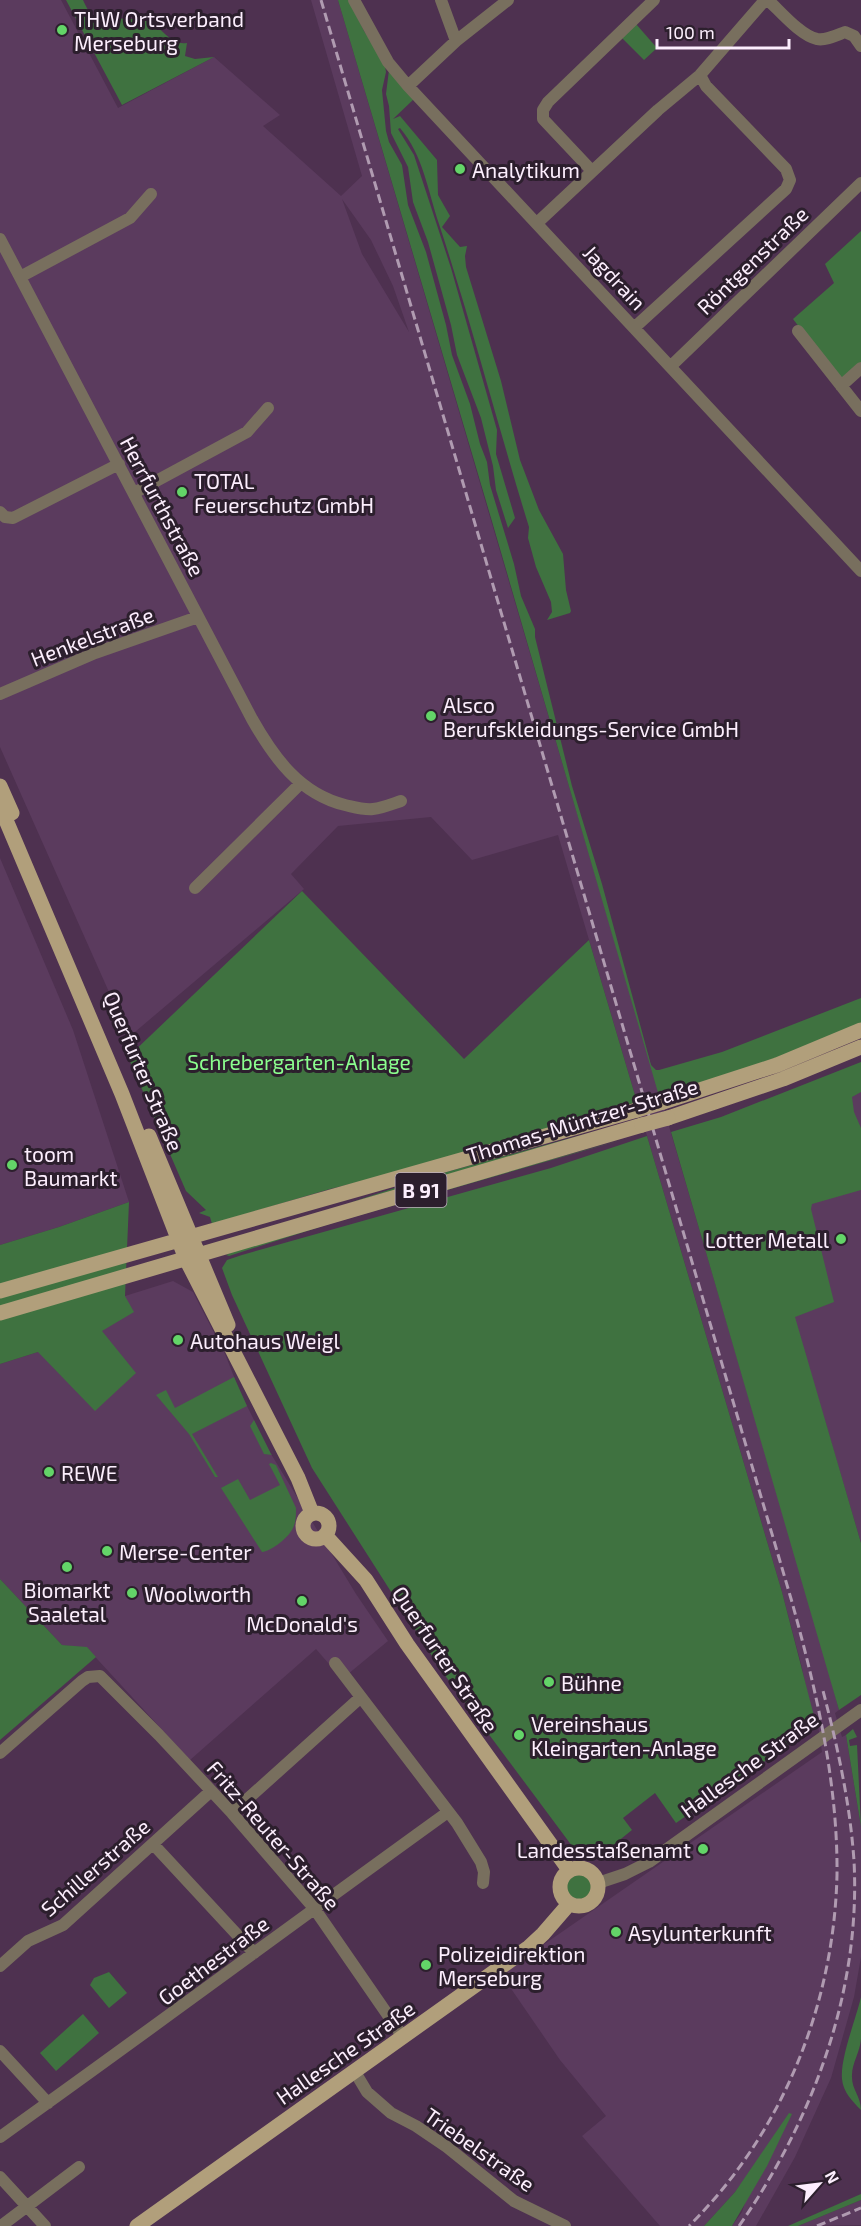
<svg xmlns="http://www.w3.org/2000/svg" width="861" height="2226" font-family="'Exo 2',sans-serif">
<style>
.built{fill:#5b3b5e;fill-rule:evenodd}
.green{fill:#3f7240}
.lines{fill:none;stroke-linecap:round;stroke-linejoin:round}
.minor{stroke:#786f5e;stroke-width:12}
.major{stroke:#b19f7b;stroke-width:15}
.rail{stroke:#b09bb1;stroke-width:3;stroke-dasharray:9 4.5;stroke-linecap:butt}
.major-bridge{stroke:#b19f7b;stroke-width:15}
.poi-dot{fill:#63d468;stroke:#2c1f2d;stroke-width:2}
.labels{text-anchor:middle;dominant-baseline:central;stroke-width:6;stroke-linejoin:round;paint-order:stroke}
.shield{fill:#2c1f2d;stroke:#beb0bf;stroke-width:1.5}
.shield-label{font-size:20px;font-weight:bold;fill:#fceefd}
.poi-label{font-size:21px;fill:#fceefd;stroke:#2c1f2d;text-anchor:start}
.street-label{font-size:21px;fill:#fceefd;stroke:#2c1f2d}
.park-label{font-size:21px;fill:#8bfe8e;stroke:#2c1f2d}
</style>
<rect width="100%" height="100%" fill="#4e3150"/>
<path class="built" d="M0,0H61L118,108L214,57L280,115L263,126L341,196L362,176L311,0H338L825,1657L839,1710L835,1713L842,1737L846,1735L861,1827V1957L854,1997L831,2078L795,2157L756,2226H732L742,2212L759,2160L735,2192L704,2226H660L582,2136L606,2116L560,2060L501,1974L822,1752L818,1725L815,1727L801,1664L782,1592L558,835L472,860L431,817L338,826L291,874L304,889L129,1037L0,747ZM342,199L371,240L393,286L409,332L362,254Z
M0,858L73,1030L129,1202L59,1227L0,1245Z
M861,1090V1543L795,1320L738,1141Z
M173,1281L193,1292L225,1354L240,1392L271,1454L356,1594L388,1641L342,1679L316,1649L190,1760L87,1648L62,1645L0,1579V1364L38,1352L125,1296Z
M861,2200V2225L798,2226Z"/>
<path class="green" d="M66,0H83C85,4 87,9 90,13C100,22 132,16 147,21C162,26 170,46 187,43L185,56L195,59L214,57L122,105Z
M338,0H349L364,31L384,60L386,72L382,90L386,131L389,142L402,165L408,205L426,252L446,325L452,355L470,404L480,444L487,462L490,485L514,564L521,596L535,629V637L572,786L602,884L651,1065L656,1070H659L722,1052L861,998V1025L749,1070L659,1096L491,518Z
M636,24L657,48L644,60L621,37Z
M389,70L415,98L393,119L400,116L437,160L438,195L450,216L442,227L460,247L467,246L465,256L466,267L501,381L520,460L539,510L563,554L566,590L571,611L570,613L547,620L552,612L551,602L536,567L528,538L529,527C498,427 472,324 439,224C428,191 423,155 400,128L398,129L414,155L451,268L497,430L496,454L515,518L508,528L496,490L493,466L481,418L457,355L451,325L428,242L413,202L408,167L391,133L389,106L386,94Z
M861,231V364L841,382L793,319L834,283L825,264Z
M302,891L464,1059L589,940L637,1102L432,1164L330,1189L212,1224L210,1217L199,1213L206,1210L186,1191L128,1057Z
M861,1062V1092L852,1097L854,1112L861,1128V1190L812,1204L811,1209L834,1302L795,1317L861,1543V1695L839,1710L671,1132L721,1117Z
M633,1121L346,1204L428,1177Z
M647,1136L782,1592L815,1720L804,1734L676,1823L655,1793L623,1818L632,1830L596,1859L578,1854L441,1670L312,1468L232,1295L222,1268L227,1260L242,1255L551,1168Z
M625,1139L329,1224L229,1256L226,1255L237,1250L520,1168Z
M129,1202L125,1296L134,1312L102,1331L136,1373L95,1411L38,1352L0,1364V1245L59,1227Z
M234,1377L247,1406L192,1434L218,1477H215L189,1434L156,1395L166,1390L175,1408Z
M254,1420L271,1454L272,1455L264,1454L250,1426Z
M271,1463L276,1465L296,1508C296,1515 296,1522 293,1528C289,1537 272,1551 262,1552L221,1488L238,1479L250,1500L280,1485L269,1464Z
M0,1579L62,1645L87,1647L96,1657L0,1740Z
M853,1729L857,1737L849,1740L850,1746L857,1745L861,1827L846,1735Z
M567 1887a12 12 0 1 1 24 0a12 12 0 1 1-24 0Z
M109,1972L127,1993L109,2008L90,1985L94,1978Z
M861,1997C861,2011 861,2026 861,2039C860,2052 852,2063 852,2075C851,2089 861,2096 861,2110C853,2102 843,2092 842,2079C840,2058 856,2019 861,1997Z
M83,2014L99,2033L56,2071L40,2053Z
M789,2113L792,2114L767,2166L732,2226H704L735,2192Z
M861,2194V2200L798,2226H788Z"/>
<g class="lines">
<path class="minor" d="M354,0L388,62L408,86L861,571
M441,0L456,41
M768,0C780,11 801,36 817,39C825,41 837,35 845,32L854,36L861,46
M408,86L456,41L508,0
M592,171L543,119V110L548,102L654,0
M537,223L658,110L700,75L765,0
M0,239L252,719C274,758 300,794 345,805C354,807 364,810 373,809C382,808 392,804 401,801
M20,277L130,218L151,194
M635,327L786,189L790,180L786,169L706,86L700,75
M798,331L861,411
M671,366L861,183
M841,386L861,368
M134,493L247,432L268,408
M0,512L5,517L13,518L119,464
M0,694L95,653L198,617
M195,888L300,784
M335,1663L457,1823L481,1862L484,1872L483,1883
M0,1753L82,1681L88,1677L100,1676L159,1735L232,1813L314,1908L403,2037
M232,1813L361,1697
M153,1844L254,1953
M598,1883L625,1874L649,1862L861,1710
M0,1966L28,1941L63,1925L211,1791
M0,2051L48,2103
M355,2072L367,2092L391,2113L416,2126L447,2147L514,2201L565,2226
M0,2137C150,2030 298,1920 448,1812
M0,2177L45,2226
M1,2226L79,2167"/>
<path class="major" d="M0,786L12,813
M0,806L122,1094L186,1259L298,1478L312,1513
M663,1102L777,1065L861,1030
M668,1118L783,1079L861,1047
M149,1136L228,1325
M0,1291L637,1110
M0,1313L642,1125
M303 1526a13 13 0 1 1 26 0a13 13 0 1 1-26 0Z
M325,1535L366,1580L407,1644L569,1870
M560 1887a19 19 0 1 1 38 0a19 19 0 1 1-38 0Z
M137,2226L529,1947L543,1934L569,1904"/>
<path class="rail" d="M321,0L792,1602C816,1690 838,1782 837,1875C834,2005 782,2134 689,2226
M739,2226C813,2120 861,1991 854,1861C850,1802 837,1744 822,1687
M817,2226L861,2208"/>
<path class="major-bridge" d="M637,1110L663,1102
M642,1125L668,1118"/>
</g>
<g class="poi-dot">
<circle cx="62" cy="30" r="6"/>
<circle cx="460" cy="169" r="6"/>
<circle cx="182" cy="492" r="6"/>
<circle cx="431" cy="716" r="6"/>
<circle cx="12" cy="1165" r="6"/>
<circle cx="841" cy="1239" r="6"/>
<circle cx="178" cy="1340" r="6"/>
<circle cx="49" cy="1472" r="6"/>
<circle cx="107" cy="1551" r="6"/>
<circle cx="67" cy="1567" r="6"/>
<circle cx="132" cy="1593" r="6"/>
<circle cx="302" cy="1601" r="6"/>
<circle cx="549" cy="1682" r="6"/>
<circle cx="519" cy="1735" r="6"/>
<circle cx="703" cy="1849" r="6"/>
<circle cx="616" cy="1932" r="6"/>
<circle cx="426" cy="1965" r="6"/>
</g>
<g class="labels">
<rect class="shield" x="395.5" y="1173" width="51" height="34" rx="4.5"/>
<g class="shield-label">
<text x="421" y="1190">B 91</text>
</g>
<g class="poi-label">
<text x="74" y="18">THW Ortsverband<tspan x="74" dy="24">Merseburg</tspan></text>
<text x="472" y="169">Analytikum</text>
<text x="194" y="480">TOTAL<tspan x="194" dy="24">Feuerschutz GmbH</tspan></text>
<text x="443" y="704">Alsco<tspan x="443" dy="24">Berufskleidungs-Service GmbH</tspan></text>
<text x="24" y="1153">toom<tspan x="24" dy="24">Baumarkt</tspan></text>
<text x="829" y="1239" text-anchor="end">Lotter Metall</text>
<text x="190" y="1340">Autohaus Weigl</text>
<text x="61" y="1472">REWE</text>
<text x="119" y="1551">Merse-Center</text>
<text x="67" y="1589" text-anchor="middle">Biomarkt<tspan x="67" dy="24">Saaletal</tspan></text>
<text x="144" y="1593">Woolworth</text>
<text x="302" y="1623" text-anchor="middle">McDonald's</text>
<text x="561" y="1682">Bühne</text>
<text x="531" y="1723">Vereinshaus<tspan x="531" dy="24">Kleingarten-Anlage</tspan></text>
<text x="691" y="1849" text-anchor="end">Landesstaßenamt</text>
<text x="628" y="1932">Asylunterkunft</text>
<text x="438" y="1953">Polizeidirektion<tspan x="438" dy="24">Merseburg</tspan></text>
</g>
<g class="street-label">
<text transform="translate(752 260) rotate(-44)">Röntgenstraße</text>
<text transform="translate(615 277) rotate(47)">Jagdrain</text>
<text transform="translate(163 506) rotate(62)">Herrfurthstraße</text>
<text transform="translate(92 636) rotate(-21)">Henkelstraße</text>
<text transform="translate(144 1071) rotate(67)">Querfurter Straße</text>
<text transform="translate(582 1120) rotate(-17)">Thomas-Müntzer-Straße</text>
<text transform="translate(446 1659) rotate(56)">Querfurter Straße</text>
<text transform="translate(749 1764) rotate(-36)">Hallesche Straße</text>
<text transform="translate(274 1835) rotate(49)">Fritz-Reuter-Straße</text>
<text transform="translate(95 1867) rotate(-41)">Schillerstraße</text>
<text transform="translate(213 1960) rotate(-37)">Goethestraße</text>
<text transform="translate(345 2052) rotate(-35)">Hallesche Straße</text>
<text transform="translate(480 2149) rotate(35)">Triebelstraße</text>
</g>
<g class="park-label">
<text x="299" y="1061">Schrebergarten-Anlage</text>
</g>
</g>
<g transform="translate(819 2184) rotate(62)" stroke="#2c1f2d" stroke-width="4.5" paint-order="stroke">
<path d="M0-4.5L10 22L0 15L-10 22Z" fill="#fceefd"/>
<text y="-9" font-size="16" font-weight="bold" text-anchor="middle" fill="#fceefd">N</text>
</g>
<path d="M657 39v9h132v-9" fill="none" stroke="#fceefd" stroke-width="3"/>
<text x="666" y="39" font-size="18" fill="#fceefd" stroke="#2c1f2d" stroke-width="4.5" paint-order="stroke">100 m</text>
</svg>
